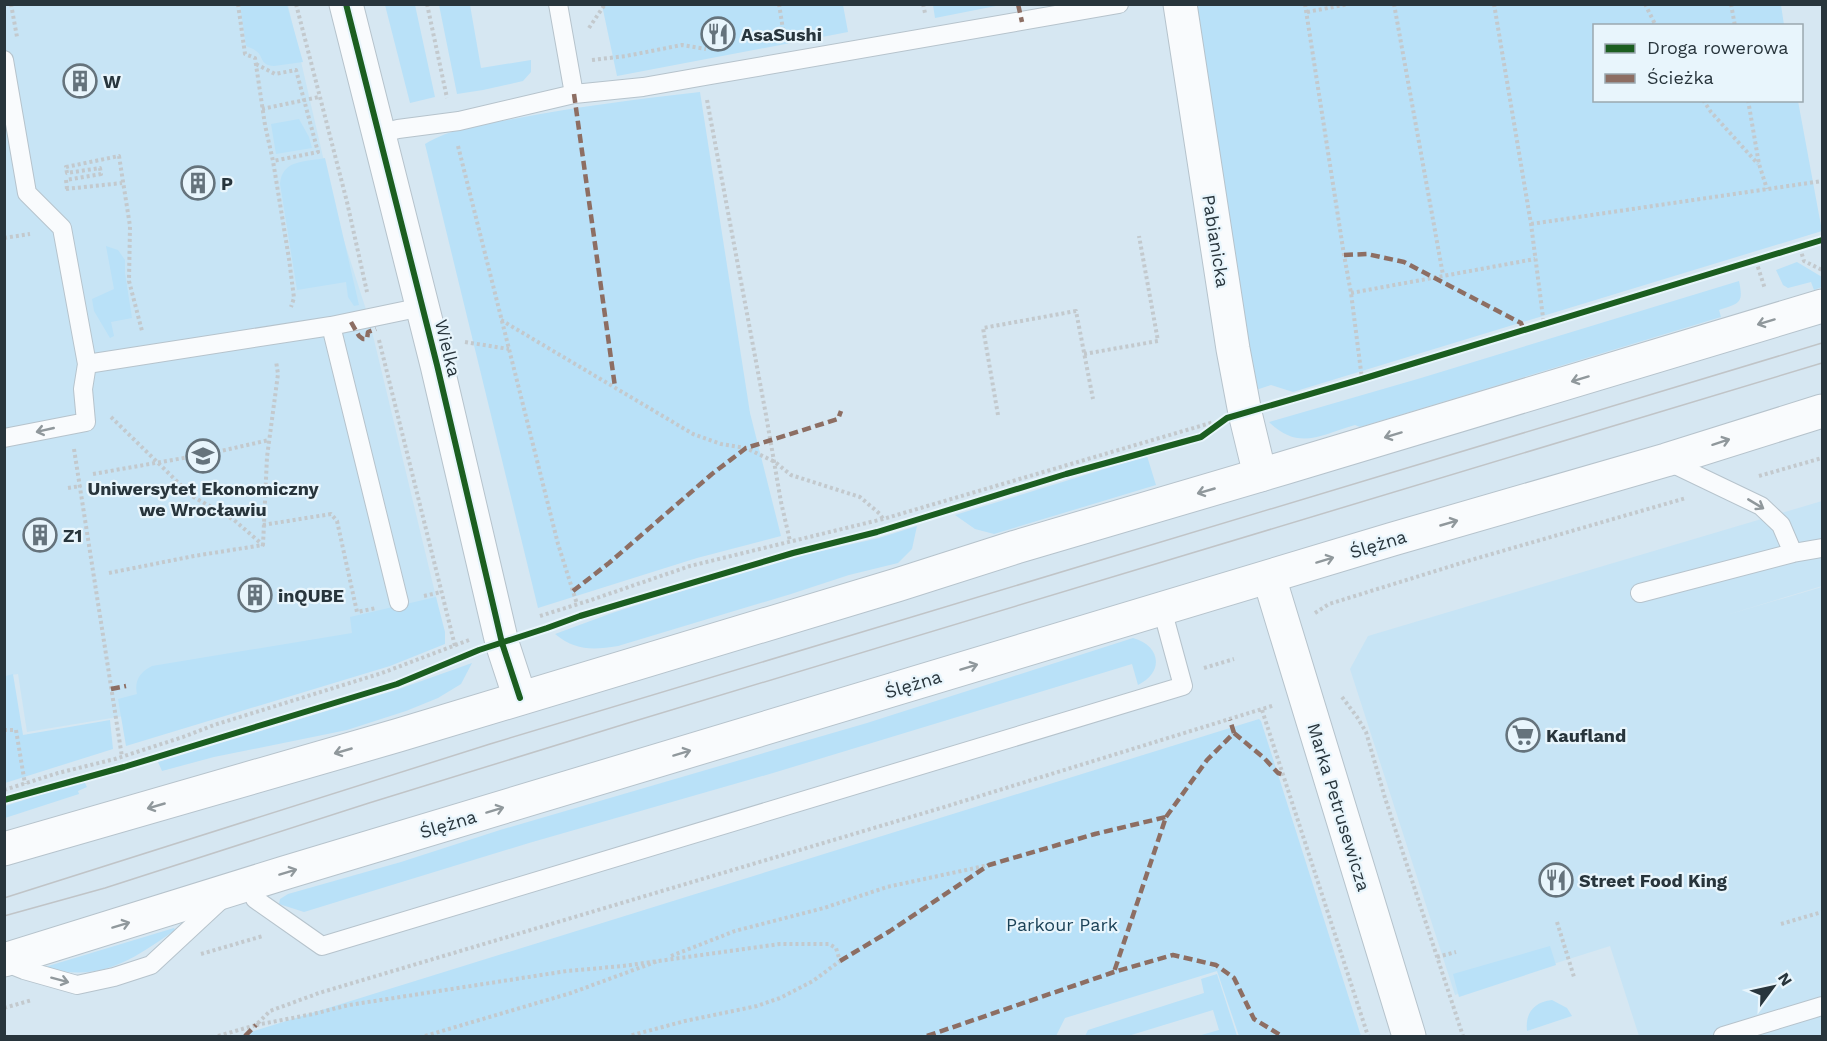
<svg xmlns="http://www.w3.org/2000/svg" width="1827" height="1041" font-family="'Work Sans',sans-serif">
<style>
.built{fill:#c7e4f5}
.green{fill:#b9e1f8}
.lines{fill:none;stroke-linecap:round;stroke-linejoin:round}
.service-casing{stroke:#b6c3cc;stroke-width:20}
.minor-casing{stroke:#b6c3cc;stroke-width:35}
.tertiary-casing{stroke:#b6c3cc;stroke-width:35}
.secondary-casing{stroke:#b6c3cc;stroke-width:35}
.path{stroke:#c3c9cd;stroke-width:4;stroke-dasharray:3 3;stroke-linecap:butt}
.service{stroke:#f9fbfd;stroke-width:18}
.minor{stroke:#f9fbfd;stroke-width:33}
.tertiary{stroke:#f9fbfd;stroke-width:33}
.secondary{stroke:#f9fbfd;stroke-width:33}
.tram{stroke:#c0c4c7;stroke-width:1.5}
.quiet{stroke:#8d6e63;stroke-width:4.5;stroke-dasharray:9 4.5;stroke-linecap:butt}
.cycleway-casing{stroke:#e8f5fc;stroke-width:10}
.cycleway{stroke:#1b5e20;stroke-width:6}
.oneway{stroke:#90989c}
.labels{text-anchor:middle;dominant-baseline:central;stroke-width:4.5;stroke-linejoin:round;paint-order:stroke}
.poi-label{font-size:18px;font-weight:bold;fill:#28353c;stroke:#e8f5fc;text-anchor:start}
.street-label{font-size:18px;fill:#28353c;stroke:#e8f5fc}
.park-label{font-size:18px;fill:#1b4257;stroke:#e8f5fc}
</style>
<rect width="100%" height="100%" fill="#d6e7f2"/>
<path class="built" d="M4,5H288L338,222L369,319L436,597L442,630L142,713L27,732L18,674L4,676Z
M1822,501V586L1723,616L1822,587V1036H1639L1610,946L1455,995L1350,669L1368,636Z"/>
<path class="green" d="M240,5H287L303,62L274,66C259,65 264,56 256,51C253,48 250,48 246,46Z
M385,5H415L435,97L410,103Z
M439,5H470L481,68L531,60V72L523,81L483,90L457,94Z
M602,5H843L848,32L617,76Z
M933,5V4L1001,5L935,18Z
M1192,5H1781L1784,25L1594,26V100L1798,101L1822,231L1293,392L1271,385L1256,390Z
M700,92L750,413L781,536L697,558L538,608L425,144C451,128 484,124 513,119C575,107 637,99 700,92Z
M299,119L309,137L312,148L276,154L271,124Z
M325,158L359,305L354,306L348,297L346,282L297,290L280,184C282,159 306,162 325,158Z
M106,246L118,250L125,260V273L132,318L111,322L114,336L110,338L94,311L92,299L114,289Z
M1797,262L1822,277V287L1814,290L1811,282L1788,288L1783,285L1776,270Z
M1739,281C1744,304 1739,303 1719,310L1721,317L1360,427L1355,425C1320,435 1299,451 1269,422L1421,378Z
M1147,456L1156,485L994,534L975,529L955,515Z
M917,526L912,549L898,563L849,575L791,594L618,646C593,650 576,651 555,634L612,613L669,595L808,554L879,538Z
M436,597L445,632V644L390,666L126,746L118,699L137,694C134,681 140,672 152,666L352,633L350,617Z
M1133,638C1160,645 1165,672 1138,685L1132,664L773,773L529,843L304,912L279,904L280,899L288,894L401,862L500,830L867,723Z
M472,663L461,684L438,698L406,711L347,730L214,757L162,771L158,762L399,689Z
M13,674L23,735L110,720L113,749L5,783V676Z
M1259,719L1261,721L1361,1036H1239L1217,971L1065,1018L1056,1036H238Z
M84,781L87,787L78,791L79,794L5,818V806Z
M174,928L175,930C134,959 98,984 45,967Z
M1550,946L1556,965L1459,997L1453,974Z
M1217,974L1237,1036H1198L1219,1030L1213,1010L1128,1036H1085L1088,1030L1204,993L1201,979Z
M1552,1000L1567,1008L1572,1016L1527,1031C1525,1013 1534,1002 1552,1000Z"/>
<g class="lines">
<defs>
<path id="service" d="M558,4L574,94
M4,60L27,193L62,228L87,364
M379,134L398,129L459,121L574,94L643,87L711,75L1119,4
M331,326L399,602
M4,438L86,422L83,389L87,364L331,326L422,307
M1667,461L1761,506L1781,525L1793,553
M1640,593L1793,553L1822,548
M250,884L255,899L322,946L1183,686L1162,609
M4,962L24,970L77,985L114,977L151,965L222,899
M1723,1036L1822,1006"/>
<path id="minor" d="M1180,4L1233,349L1245,413L1260,475
M1269,577L1409,1036"/>
<path id="tertiary" d="M346,4L437,365L502,643L520,698"/>
<path id="secondary" d="M4,849L399,735L897,585L1016,547L1284,468L1822,306
M4,960L284,873L1393,539L1666,460L1822,411"/>
</defs>
<use href="#service" class="service-casing"/>
<use href="#minor" class="minor-casing"/>
<use href="#tertiary" class="tertiary-casing"/>
<use href="#secondary" class="secondary-casing"/>
<path class="path" d="M11,4L17,37
M238,4L245,54L255,58L265,125L273,161L289,259L294,298L291,307
M296,4L347,202L367,292
M427,4L447,98
M779,4L784,36
M923,4L925,13
M1305,4L1344,255L1351,293L1362,379
M1394,4L1443,275
M1494,4L1531,224L1544,325
M1645,4L1656,26
M1731,4L1735,26
M1307,12L1349,4
M589,28L605,4
M592,60L626,56L682,45L706,49
M256,64L275,74L296,70L318,152L273,161
M707,100L766,415L781,502L790,541
M1703,100L1711,112L1758,164
M1748,100L1759,164L1767,189
M262,109L319,97
M458,146L558,544L577,604
M66,189L122,183
M67,189L66,180L101,174L100,168L67,173L66,167L119,156L130,226L129,281L142,331
M1531,224L1822,181
M4,238L30,234
M1800,248L1804,261L1822,270
M1756,261L1765,289
M1351,293L1535,259
M501,320L693,434L721,444L746,448L775,462L791,475L860,497L880,514L883,519
M379,340L455,646
M465,342L509,349
M1084,354L1158,341L1139,236
M998,415L983,328L1076,311L1093,399
M111,417L192,496L234,520L263,545
M74,449L122,757
M93,474L212,453L269,440
M1759,476L1822,458
M68,488L81,486
M263,525L331,514L337,521L357,612L376,608
M109,573L194,556L263,545L267,457L278,374L276,361
M424,596L441,592
M1315,613L1329,604L1471,560L1686,498
M540,616L591,600L690,566L883,519L1214,422
M1204,668L1234,659
M1342,697L1357,717L1366,732L1385,798L1463,1036
M1262,710L1368,1036
M4,730H16L25,784
M4,790L58,773L115,759L183,737L214,725L382,673L469,640
M1557,922L1574,977
M1781,924L1822,912
M201,954L263,936
M671,956L735,931L824,908L887,887L989,865
M1437,957L1456,952
M4,1008L32,1000
M256,1025L313,1014L349,1005L567,971L623,966L780,944H829L836,948L840,961L813,981L780,998L757,1006L685,1021L629,1036
M218,1036L256,1025L270,1011L319,993L941,808L1275,705
M425,1036L571,993L658,961"/>
<use href="#service" class="service"/>
<use href="#minor" class="minor"/>
<use href="#tertiary" class="tertiary"/>
<use href="#secondary" class="secondary"/>
<path class="tram" d="M4,898L490,744L1822,343
M4,916L105,888L369,803L625,724L1822,363"/>
<path class="quiet" d="M1018,4L1022,22
M574,94L615,387
M1344,255L1367,254L1404,262L1521,323L1524,331
M351,322L359,336L363,339H367L368,332L376,329
M573,591L609,563L712,474L746,448L838,419L841,411
M111,689L126,686
M1234,733L1264,758L1278,773L1284,775
M1166,817L1207,760L1234,733L1230,720
M840,961L890,931L989,865L1095,834L1166,817L1114,972
M245,1036L256,1025
M927,1036L1114,972L1173,955L1216,965L1234,978L1254,1019L1282,1036"/>
<defs>
<path id="cycleway" d="M346,4L437,365L502,643L520,698
M4,800L124,767L397,684L479,650L547,628L580,616L793,553L877,532L1066,474L1201,437L1227,418L1362,379L1822,240"/>
</defs>
<use href="#cycleway" class="cycleway-casing"/>
<use href="#cycleway" class="cycleway"/>
</g>
<defs><path id="oneway-shaft" d="M-6 0H5M1.5-3L5.5 0L1.5 3" fill="none" stroke-width="1.6" stroke-linecap="round" stroke-linejoin="round" transform="scale(1.5)"/></defs>
<g class="oneway">
<use href="#oneway-shaft" transform="translate(1766 322) rotate(163)"/>
<use href="#oneway-shaft" transform="translate(1580 379) rotate(163)"/>
<use href="#oneway-shaft" transform="translate(45 430) rotate(167)"/>
<use href="#oneway-shaft" transform="translate(1393 435) rotate(163)"/>
<use href="#oneway-shaft" transform="translate(1721 442) rotate(-18)"/>
<use href="#oneway-shaft" transform="translate(1206 491) rotate(164)"/>
<use href="#oneway-shaft" transform="translate(1756 504) rotate(31)"/>
<use href="#oneway-shaft" transform="translate(1449 523) rotate(-16)"/>
<use href="#oneway-shaft" transform="translate(1325 560) rotate(-17)"/>
<use href="#oneway-shaft" transform="translate(969 667) rotate(-17)"/>
<use href="#oneway-shaft" transform="translate(343 751) rotate(164)"/>
<use href="#oneway-shaft" transform="translate(682 753) rotate(-17)"/>
<use href="#oneway-shaft" transform="translate(156 806) rotate(164)"/>
<use href="#oneway-shaft" transform="translate(495 810) rotate(-17)"/>
<use href="#oneway-shaft" transform="translate(288 872) rotate(-17)"/>
<use href="#oneway-shaft" transform="translate(121 925) rotate(-17)"/>
<use href="#oneway-shaft" transform="translate(60 980) rotate(15)"/>
</g>
<defs>
<symbol id="restaurant-ring" viewBox="-11 -11 22 22"><circle r="9.5" fill="#e8f5fc" stroke="#65737c" stroke-width="1.5"/><path d="M-5-6h1v4h1v-4h1v4h1v-4h1v5L-1.5 .5V6h-2V.5L-5-1ZM5-6V6H3V1.5H1.5Q1.5-4 5-6Z" fill="#65737c"/></symbol>
<symbol id="building-ring" viewBox="-11 -11 22 22"><circle r="9.5" fill="#e8f5fc" stroke="#65737c" stroke-width="1.5"/><path d="M-4-6H4V6H1V3H-1V6H-4ZM-2.5-4.3h1.7v1.8h-1.7ZM.8-4.3h1.7v1.8H.8ZM-2.5-1h1.7V.8h-1.7ZM.8-1h1.7V.8H.8Z" fill="#65737c"/></symbol>
<symbol id="university-ring" viewBox="-11 -11 22 22"><circle r="9.5" fill="#e8f5fc" stroke="#65737c" stroke-width="1.5"/><path d="M0-5L7-2L0 1L-7-2ZM-4 1L0 2.5L4 1V4Q0 6-4 4Z" fill="#65737c"/></symbol>
<symbol id="supermarket-ring" viewBox="-11 -11 22 22"><circle r="9.5" fill="#e8f5fc" stroke="#65737c" stroke-width="1.5"/><path d="M-6-5.5h2.5l.6 2H6L4.5 2H-2.5L-4.4-4H-6ZM-1.5 3.2a1.3 1.3 0 1 0 .1 0ZM3 3.2a1.3 1.3 0 1 0 .1 0Z" fill="#65737c"/></symbol>
</defs>
<g fill-rule="evenodd">
<use href="#restaurant-ring" x="699" y="15" width="38" height="38"/>
<use href="#building-ring" x="61" y="62" width="38" height="38"/>
<use href="#building-ring" x="179" y="164" width="38" height="38"/>
<use href="#university-ring" x="184" y="437" width="38" height="38"/>
<use href="#building-ring" x="21" y="516" width="38" height="38"/>
<use href="#building-ring" x="236" y="576" width="38" height="38"/>
<use href="#supermarket-ring" x="1504" y="716" width="38" height="38"/>
<use href="#restaurant-ring" x="1537" y="861" width="38" height="38"/>
</g>
<g class="labels">
<g class="poi-label">
<text x="741" y="34">AsaSushi</text>
<text x="103" y="81">W</text>
<text x="221" y="183">P</text>
<text x="203" y="488" text-anchor="middle">Uniwersytet Ekonomiczny<tspan x="203" dy="21">we Wrocławiu</tspan></text>
<text x="63" y="535">Z1</text>
<text x="278" y="595">inQUBE</text>
<text x="1546" y="735">Kaufland</text>
<text x="1579" y="880">Street Food King</text>
</g>
<g class="street-label">
<text transform="translate(1216 241) rotate(81)">Pabianicka</text>
<text transform="translate(448 348) rotate(76)">Wielka</text>
<text transform="translate(1378 544) rotate(-17)">Ślężna</text>
<text transform="translate(913 684) rotate(-17)">Ślężna</text>
<text transform="translate(1339 807) rotate(73)">Marka Petrusewicza</text>
<text transform="translate(448 824) rotate(-17)">Ślężna</text>
</g>
<g class="park-label">
<text x="1062" y="924">Parkour Park</text>
</g>
</g>
<rect width="1827" height="1041" fill="none" stroke="#28353c" stroke-width="12"/>
<rect x="1593" y="24" width="210" height="78" fill="#e8f5fc" stroke="#9ba8af" stroke-width="1.5"/>
<rect x="1605" y="44" width="30" height="9" fill="#1b5e20" stroke="#9ba8af" stroke-width="1.5"/>
<text x="1647" y="54" font-size="18" fill="#28353c">Droga rowerowa</text>
<rect x="1605" y="74" width="30" height="9" fill="#8d6e63" stroke="#9ba8af" stroke-width="1.5"/>
<text x="1647" y="84" font-size="18" fill="#28353c">Ścieżka</text>
<g transform="translate(1773 987) rotate(57)" stroke="#e8f5fc" stroke-width="4.5" paint-order="stroke">
<path d="M0-4.5L10 22L0 15L-10 22Z" fill="#28353c"/>
<text y="-9" font-size="16" font-weight="bold" text-anchor="middle" fill="#28353c">N</text>
</g>
</svg>
